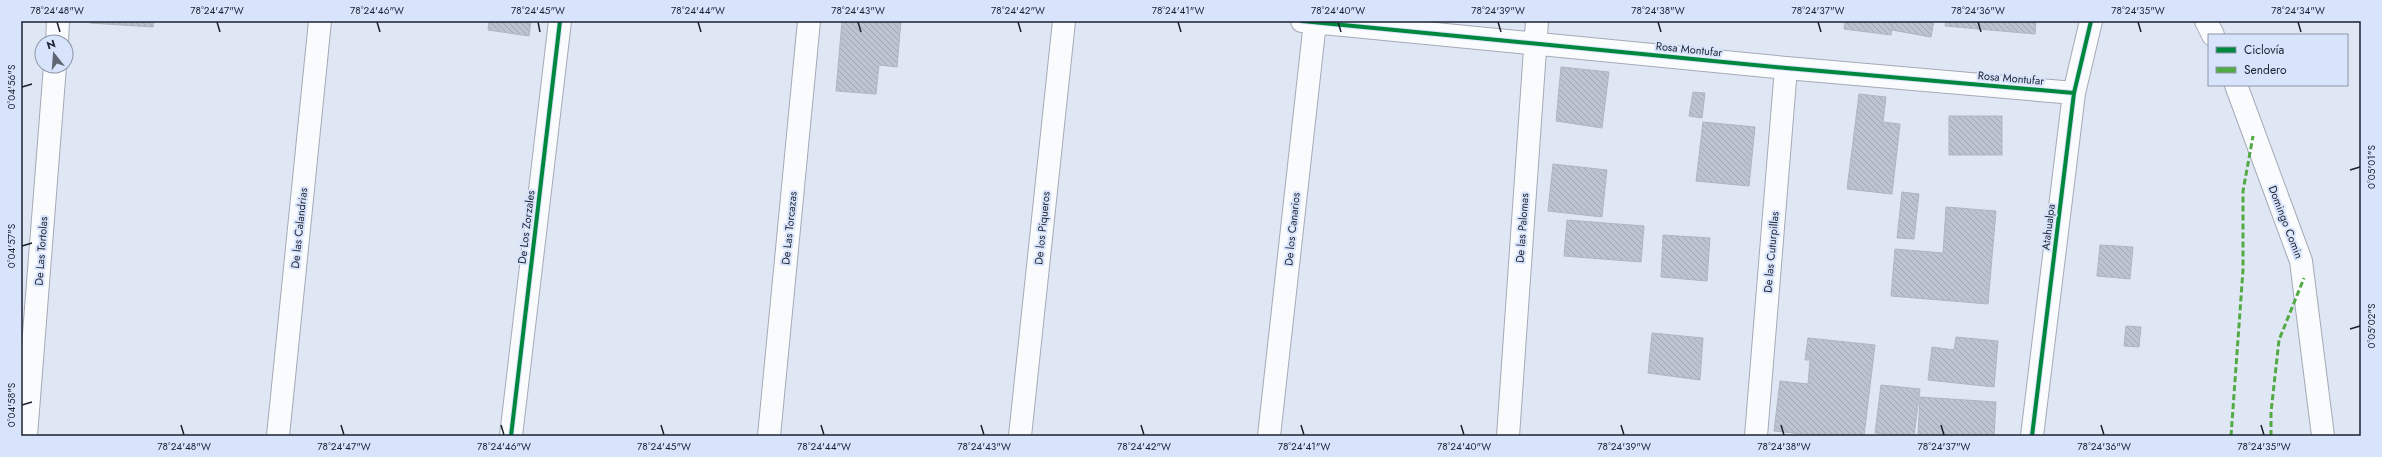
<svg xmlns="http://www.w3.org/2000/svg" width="2382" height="457" font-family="Jost,sans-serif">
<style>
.building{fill:url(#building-back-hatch);stroke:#adb7c2}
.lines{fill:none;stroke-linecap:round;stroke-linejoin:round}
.minor-casing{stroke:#a4aab6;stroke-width:24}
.minor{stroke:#fafbfd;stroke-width:22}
.quiet{stroke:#52aa45;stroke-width:3;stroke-dasharray:6 3;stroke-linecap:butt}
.cycleway-casing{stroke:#d8e4fc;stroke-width:6}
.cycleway{stroke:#00873e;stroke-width:4}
.ticks{fill:none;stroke:#1a212f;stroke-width:1.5}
.labels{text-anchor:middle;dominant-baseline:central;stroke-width:4;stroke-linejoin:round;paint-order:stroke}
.street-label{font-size:11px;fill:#1a212f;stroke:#d8e4fc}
.neatline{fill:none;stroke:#1a212f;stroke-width:1.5}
.ticks-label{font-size:10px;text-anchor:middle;fill:#1a212f}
</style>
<defs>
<pattern id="building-back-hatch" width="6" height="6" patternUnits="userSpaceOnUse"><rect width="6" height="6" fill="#bbc4d0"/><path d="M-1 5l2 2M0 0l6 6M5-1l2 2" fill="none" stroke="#a0a8b3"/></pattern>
</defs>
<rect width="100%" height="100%" fill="#e0e7f4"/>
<path class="building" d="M90,21H154L153,27L90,23Z
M489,21H531L529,36L488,30Z
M842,21H901L897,67L879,65L876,94L836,91Z
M1845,21H1893L1891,35L1844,29Z
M1893,21H1934L1931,37L1892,30Z
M1946,21H2036L2035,34L1945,26Z
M1561,67L1609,72L1602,128L1556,121Z
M1693,92L1705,93L1702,118L1689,116Z
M1859,94L1886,97L1883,122L1900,124L1892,194L1847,189Z
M1949,116H2002V155H1949Z
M1703,122L1755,127L1749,186L1696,181Z
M1553,164L1607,170L1602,217L1548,211Z
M1902,192L1919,194L1914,239L1897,238Z
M1946,207L1996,211L1988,304L1891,296L1895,249L1943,253Z
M1567,220L1644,226L1641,262L1564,256Z
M1663,235L1710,238L1707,281L1661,277Z
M2100,245L2133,247L2130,279L2097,276Z
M2126,326L2141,327L2139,347L2124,346Z
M1652,333L1703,338L1700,380L1648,373Z
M1956,337L1998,341L1994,387L1928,380L1932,347L1954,350Z
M1808,338L1875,345L1864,436H1820L1774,431L1780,381L1808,384L1810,360H1805Z
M1881,385L1920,389L1914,436L1875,433Z
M1920,397L1996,402L1994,436L1918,435Z"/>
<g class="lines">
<defs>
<path id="minor" d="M1302,21L1786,68L2074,93
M2206,21L2213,35
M57,42L58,21
M2236,85L2301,261L2323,436
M26,436L55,66
M278,436L320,21
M511,436L560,21
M769,436L809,21
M1020,436L1064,21
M1269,436L1315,22
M1508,436L1537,21
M1756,436L1786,68
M2032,436L2074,93L2091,21"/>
</defs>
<use href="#minor" class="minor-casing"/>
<use href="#minor" class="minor"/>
<path class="quiet" d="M2231,436L2243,270V191L2253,136
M2271,436V412L2279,340L2304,278"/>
<defs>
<path id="cycleway" d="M1302,21L1786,68L2074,93
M511,436L560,21
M2032,436L2074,93L2091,21"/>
</defs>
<use href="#cycleway" class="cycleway-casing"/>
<use href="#cycleway" class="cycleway"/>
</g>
<path class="ticks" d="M57,22L60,32M217,22L220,32M377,22L380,32M538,22L540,32M698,22L701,32M858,22L861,32M1018,22L1021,32M1178,22L1181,32M1338,22L1341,32M1498,22L1501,32M1658,22L1661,32M1818,22L1821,32M1978,22L1981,32M2138,22L2141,32M2298,22L2301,32M22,87L32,84M2350,170L2360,167M22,246L32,243M2350,329L2360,326M22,405L32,402M181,425L184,435M341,425L344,435M501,425L504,435M661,425L664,435M821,425L824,435M981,425L984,435M1141,425L1144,435M1301,425L1304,435M1461,425L1464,435M1621,425L1624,435M1781,425L1784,435M1941,425L1944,435M2101,425L2104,435M2261,425L2264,435"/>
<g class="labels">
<g class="street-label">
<text transform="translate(1689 49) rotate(6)">Rosa Montufar</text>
<text transform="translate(2011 78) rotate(5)">Rosa Montufar</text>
<text transform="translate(2286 222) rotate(69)">Domingo Comin</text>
<text transform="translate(526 227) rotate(-83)">De Los Zorzales</text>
<text transform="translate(2048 227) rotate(-83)">Atahualpa</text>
<text transform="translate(299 228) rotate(-84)">De las Calandrias</text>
<text transform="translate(789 228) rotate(-84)">De Las Torcazas</text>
<text transform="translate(1042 228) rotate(-84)">De los Piqueros</text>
<text transform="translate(1522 228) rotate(-86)">De las Palomas</text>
<text transform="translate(1292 229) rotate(-84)">De los Canarios</text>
<text transform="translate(41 251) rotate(-86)">De Las Tortolas</text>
<text transform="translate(1771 252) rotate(-85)">De las Cuturpillas</text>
</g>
</g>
<rect width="2382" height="457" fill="none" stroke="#d8e4fc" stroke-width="44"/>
<rect x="2208" y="34" width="140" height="52" fill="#d8e4fc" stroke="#8c96aa"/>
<rect x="2216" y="47" width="20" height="6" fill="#00873e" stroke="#8c96aa"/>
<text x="2244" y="54" font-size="12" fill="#1a212f">Ciclovía</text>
<rect x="2216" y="67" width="20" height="6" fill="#52aa45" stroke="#8c96aa"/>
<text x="2244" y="74" font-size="12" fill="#1a212f">Sendero</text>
<g transform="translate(54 54) rotate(343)"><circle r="19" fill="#d8e4fc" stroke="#8c96aa"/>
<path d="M0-3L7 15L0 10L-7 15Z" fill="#5f6674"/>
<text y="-6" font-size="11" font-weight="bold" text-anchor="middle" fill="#1a212f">N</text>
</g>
<rect x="22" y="22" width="2338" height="413" class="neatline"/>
<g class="ticks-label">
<text x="57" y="14">78°24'48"W</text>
<text x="217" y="14">78°24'47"W</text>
<text x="377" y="14">78°24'46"W</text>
<text x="538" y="14">78°24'45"W</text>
<text x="698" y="14">78°24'44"W</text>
<text x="858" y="14">78°24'43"W</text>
<text x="1018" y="14">78°24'42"W</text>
<text x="1178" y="14">78°24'41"W</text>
<text x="1338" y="14">78°24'40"W</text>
<text x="1498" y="14">78°24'39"W</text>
<text x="1658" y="14">78°24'38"W</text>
<text x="1818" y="14">78°24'37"W</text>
<text x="1978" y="14">78°24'36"W</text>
<text x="2138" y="14">78°24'35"W</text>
<text x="2298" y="14">78°24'34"W</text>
<text transform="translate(11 87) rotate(-90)" y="4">0°04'56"S</text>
<text transform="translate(2371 167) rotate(-90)" y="4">0°05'01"S</text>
<text transform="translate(11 246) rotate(-90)" y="4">0°04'57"S</text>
<text transform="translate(2371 326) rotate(-90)" y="4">0°05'02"S</text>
<text transform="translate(11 405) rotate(-90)" y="4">0°04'58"S</text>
<text x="184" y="450">78°24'48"W</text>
<text x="344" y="450">78°24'47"W</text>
<text x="504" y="450">78°24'46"W</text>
<text x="664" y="450">78°24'45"W</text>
<text x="824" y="450">78°24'44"W</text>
<text x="984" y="450">78°24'43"W</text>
<text x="1144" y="450">78°24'42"W</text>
<text x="1304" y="450">78°24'41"W</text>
<text x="1464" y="450">78°24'40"W</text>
<text x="1624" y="450">78°24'39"W</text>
<text x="1784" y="450">78°24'38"W</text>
<text x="1944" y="450">78°24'37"W</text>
<text x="2104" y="450">78°24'36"W</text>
<text x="2264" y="450">78°24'35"W</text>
</g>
</svg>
